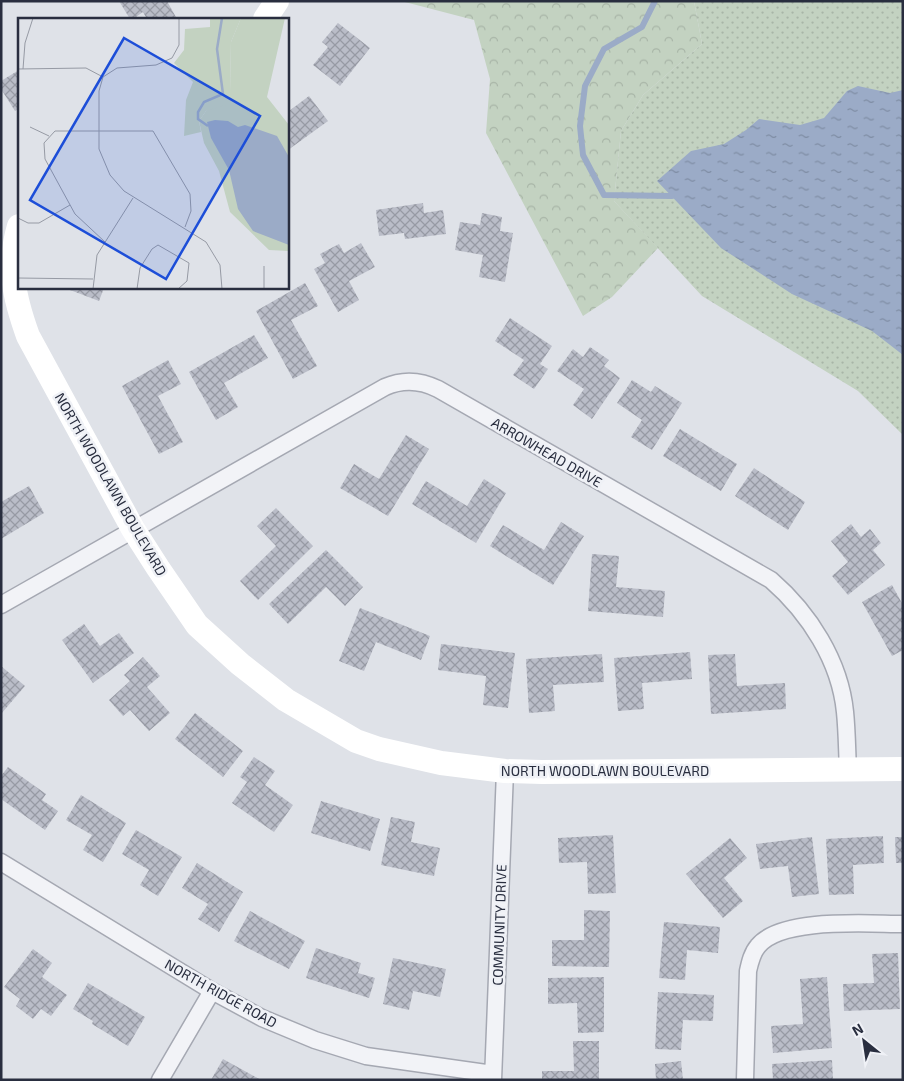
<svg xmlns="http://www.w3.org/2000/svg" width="904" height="1081" font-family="'Exo 2',sans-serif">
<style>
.grass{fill:url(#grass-dots)}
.forest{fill:url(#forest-crowns)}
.water{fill:url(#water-ripples)}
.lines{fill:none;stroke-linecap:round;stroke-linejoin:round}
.stream{stroke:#9babc7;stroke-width:6}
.building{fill:url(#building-cross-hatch)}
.street-casing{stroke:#a5a8b2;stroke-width:19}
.street{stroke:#f2f3f7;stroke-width:16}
.secondary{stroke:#fff;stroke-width:24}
.labels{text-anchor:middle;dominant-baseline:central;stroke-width:5;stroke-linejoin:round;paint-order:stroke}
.street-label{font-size:14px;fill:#292e3f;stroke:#eff1f6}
.inset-river{fill:none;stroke:#9babc7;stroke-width:2.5}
.inset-road{fill:none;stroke:#969aa4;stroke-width:1}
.view{fill:#1d4ed8;fill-opacity:0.15;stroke:#1d4ed8;stroke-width:2.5}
.inset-edge{fill:none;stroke:#292e3f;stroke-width:2.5}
</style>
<defs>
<pattern id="grass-dots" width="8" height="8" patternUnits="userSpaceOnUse" patternTransform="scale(1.25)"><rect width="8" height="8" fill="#c3d2c1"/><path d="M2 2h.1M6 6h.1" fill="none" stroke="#a8b5a7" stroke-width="1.8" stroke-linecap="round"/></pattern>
<pattern id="forest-crowns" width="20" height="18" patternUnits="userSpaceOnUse" patternTransform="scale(1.25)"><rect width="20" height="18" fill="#c3d2c1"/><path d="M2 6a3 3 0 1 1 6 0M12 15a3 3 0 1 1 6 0" fill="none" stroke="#a8b5a7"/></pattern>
<pattern id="water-ripples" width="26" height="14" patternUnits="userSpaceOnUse" patternTransform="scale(1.25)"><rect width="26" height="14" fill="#9babc7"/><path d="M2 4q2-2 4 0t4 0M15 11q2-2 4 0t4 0" fill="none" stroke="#7e8ca3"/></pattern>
<pattern id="building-cross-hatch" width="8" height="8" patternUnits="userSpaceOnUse" patternTransform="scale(1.25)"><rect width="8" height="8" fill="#babdc8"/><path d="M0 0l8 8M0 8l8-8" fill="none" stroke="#979aa4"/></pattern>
</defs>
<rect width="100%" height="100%" fill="#dfe2e8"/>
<path class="grass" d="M694,1H903V435L858,391L702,296L614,201L621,131L643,95L702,44Z"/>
<path class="forest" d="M401,1H694L702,44L643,95L621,131L614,201L658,248L612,297L583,316L486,133L490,79L474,20Z"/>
<path class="water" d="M858,86L890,93L903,90V355L872,331L792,294L721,248L657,181L691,151L724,144L746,130L759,119L800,125L824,118L847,91Z"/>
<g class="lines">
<path class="stream" d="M655,1L642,27L604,49L585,86L580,126L583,155L604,195L672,196"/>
</g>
<path class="building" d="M119,1H167L177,19H147L143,12L133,19H130Z
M338,23L370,48L340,86L313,65L328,47L322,42Z
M19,70V109L15,111L1,89V81Z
M309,96L328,121L288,150V109L289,111Z
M423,203L424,213L443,210L446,234L405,239L404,233L379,236L376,210Z
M482,213L502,217L500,231L513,233L505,282L479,277L483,255L455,250L460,222L480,225Z
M361,243L375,267L349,281L359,300L338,312L314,269L325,263L320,254L339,244L344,253Z
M305,283L318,306L291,320L317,366L293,379L256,311Z
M71,288H104L99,301L70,290Z
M510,318L552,346L540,364L548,369L534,389L513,375L524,360L495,341Z
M254,335L268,358L224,383L238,407L216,420L189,372Z
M590,347L609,360L604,366L620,378L592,419L573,405L584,389L557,371L573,349L583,357Z
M168,360L181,384L158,396L183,442L159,454L122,386Z
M632,380L651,392L655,386L682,403L652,450L631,437L642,420L617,403Z
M680,429L737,464L721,491L663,456Z
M406,435L429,449L388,516L340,488L354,464L379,479Z
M754,468L805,502L788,530L735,496Z
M484,479L506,493L476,543L412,504L426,481L467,506Z
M29,486L44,513L1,539V502Z
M276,508L313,546L258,600L240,581L276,546L257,526Z
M561,522L584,536L553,585L490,546L503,525L544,550Z
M851,524L861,537L870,529L881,543L873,550L885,565L848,595L832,576L848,562L831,541Z
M326,550L363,587L345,606L326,587L288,624L269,604Z
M592,554L619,556L616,587L665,591L663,617L588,611Z
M892,585L903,605V650L892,656L862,602Z
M360,608L430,636L421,660L376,642L364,671L339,661Z
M84,624L100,646L119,633L134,653L93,683L62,640Z
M441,644L515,653L508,708L483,705L486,676L438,670Z
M690,652L692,679L642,683L644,709L618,711L614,658Z
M602,654L604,682L553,685L555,711L529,713L526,659Z
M735,654L737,686L785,683L786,709L711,714L708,655Z
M143,657L160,676L147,687L170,713L149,731L130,710L123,716L109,700L130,681L124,675Z
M1,666L25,686L1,714Z
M195,713L243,751L223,777L175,739Z
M254,757L275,771L265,785L293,805L274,832L232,803L247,782L240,777Z
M8,767L46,794L42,800L58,811L45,830L1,799V776Z
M81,795L126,823L103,862L83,850L92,835L66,820Z
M321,801L380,819L370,851L311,833Z
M391,817L415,822L411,842L440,848L434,876L381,865Z
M136,830L182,857L158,896L140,885L149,870L122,854Z
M613,835L616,893L588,894L587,862L559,863L558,838Z
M883,836L884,863L853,865L854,894L829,895L826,839Z
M812,837L819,894L792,897L788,866L760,869L756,844Z
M895,837H903V863H896Z
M730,838L747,858L724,878L743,901L723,918L686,874Z
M197,863L243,892L219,932L198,919L208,904L182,888Z
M584,910L610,911L609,967L552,966V940H584Z
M250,911L305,941L289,969L234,941Z
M664,922L720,927L718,953L687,950L685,980L659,978Z
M316,948L361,963L358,973L375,978L369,998L306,978Z
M33,949L52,963L42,977L67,995L51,1016L41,1009L33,1019L16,1006L20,999L4,987Z
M898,953L900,1009L844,1011L843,984L874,983L872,954Z
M393,958L446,969L440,997L413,991L409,1010L383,1004Z
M604,977V1032L578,1033L577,1003L548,1004V978Z
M827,977L832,1048L773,1053L771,1026L803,1024L800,979Z
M88,983L145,1017L128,1046L92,1024L93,1021L73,1009Z
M658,992L714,995L713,1021L683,1020L681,1050L655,1049Z
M573,1041H599V1080H542V1071H574Z
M223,1059L261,1080H211Z
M832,1060L833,1080H773L772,1064Z
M681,1061L683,1080H656L655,1064Z"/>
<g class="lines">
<defs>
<path id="street" d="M1,605L385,387C403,379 420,380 438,389L771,580C809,613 840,661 845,712C847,731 847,751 848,770
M1,862L212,991L262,1018L315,1040L366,1056L493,1074
M160,1080L212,991
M493,1080L505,771
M745,1080L748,971C750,962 752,953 758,946C781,917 867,924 903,924"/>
</defs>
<use href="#street" class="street-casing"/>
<use href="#street" class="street"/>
<path class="secondary" d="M265,19L277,1
M19,226C7,267 14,297 28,336L133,529L158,568L197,625L240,664L286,700L356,741L379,749L441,763L505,771L542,772L903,769"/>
</g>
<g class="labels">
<g class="street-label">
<text transform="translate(547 452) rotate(30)">ARROWHEAD DRIVE</text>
<text transform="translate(111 484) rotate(60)">NORTH WOODLAWN BOULEVARD</text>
<text x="605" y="770">NORTH WOODLAWN BOULEVARD</text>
<text transform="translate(499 925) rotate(-88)">COMMUNITY DRIVE</text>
<text transform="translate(221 993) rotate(29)">NORTH RIDGE ROAD</text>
</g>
</g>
<g transform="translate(18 18)">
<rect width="271" height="271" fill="#dfe2e8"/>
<path d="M223,0H267L249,79L271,107V233L251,232L212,194L201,153L186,125L181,103L188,93L212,75L213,24Z" fill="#c3d2c1"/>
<path d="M192,0H223L213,24L212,75L208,87L188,93L181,103L183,114L166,118L168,82L175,64L156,45L166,32L167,11L192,9Z" fill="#c3d2c1"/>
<path d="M197,102L210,103L220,109L227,107L259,118L271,139V227L235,213L220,191L211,152L193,120L189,104Z" fill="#9babc7"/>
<path class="inset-river" d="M190,108L180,101V94L186,84L205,76L199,31L204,0"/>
<path class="inset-road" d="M161,0V27L154,40L138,47L99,50L85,59L81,73V131L92,157L106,173L188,224L202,247L204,271M0,51L68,50L85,59M5,51L7,25L15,0M12,109L31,118M0,200L10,205H21L52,187M87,224L57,196L27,141L26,125L37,113H135L172,176L173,193L167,209M0,260L75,261M75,271L79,237L115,180M119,271L122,250L134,231L140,227L171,245L169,263L160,271M246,271V248"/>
<path class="view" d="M106,20L242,98L148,261L12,182Z"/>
<rect width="271" height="271" class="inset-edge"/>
</g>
<rect width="904" height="1081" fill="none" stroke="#292e3f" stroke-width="5"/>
<g transform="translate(864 1041) rotate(330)" stroke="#eff1f6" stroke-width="4" paint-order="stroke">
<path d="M0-4L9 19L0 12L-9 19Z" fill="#292e3f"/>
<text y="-8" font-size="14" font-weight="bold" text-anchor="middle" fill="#292e3f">N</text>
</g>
</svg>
